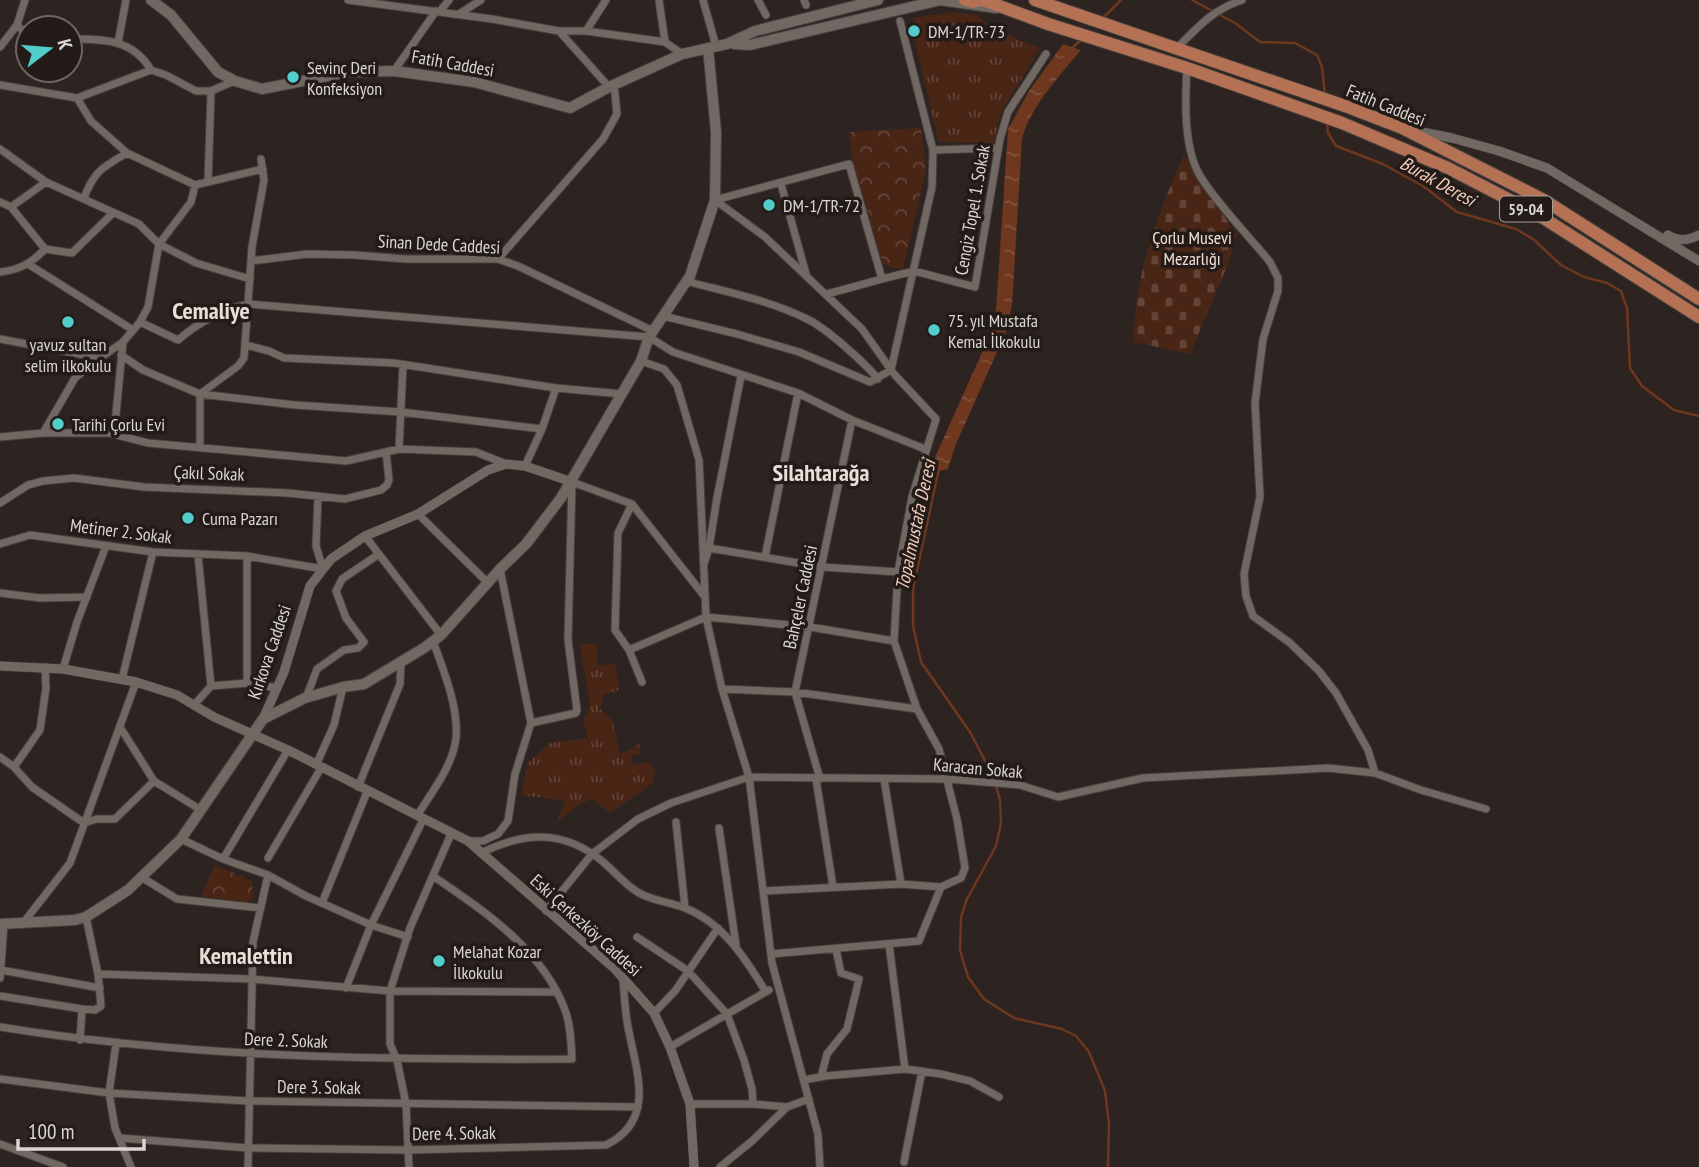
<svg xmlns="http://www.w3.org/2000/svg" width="1699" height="1167" font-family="'PT Sans Narrow',sans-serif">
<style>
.grass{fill:url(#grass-tufts)}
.cemetery{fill:url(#cemetery-stones)}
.park{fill:url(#park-crowns)}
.water{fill:url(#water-ripples)}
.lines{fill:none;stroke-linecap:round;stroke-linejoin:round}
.stream{stroke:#6e371e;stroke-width:2.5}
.minor-casing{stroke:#48413e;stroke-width:9}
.tertiary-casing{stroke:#48413e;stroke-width:10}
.secondary-casing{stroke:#48413e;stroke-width:12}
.primary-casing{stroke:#48413e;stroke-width:14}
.minor{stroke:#726863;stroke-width:7}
.tertiary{stroke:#726863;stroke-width:9}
.secondary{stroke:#726863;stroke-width:10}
.primary{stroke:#b47153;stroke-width:12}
.poi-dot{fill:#53cdcb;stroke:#231b17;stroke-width:2.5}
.labels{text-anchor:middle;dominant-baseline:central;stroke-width:7;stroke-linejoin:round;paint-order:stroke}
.shield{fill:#231b17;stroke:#a49e9b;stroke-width:2}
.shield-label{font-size:16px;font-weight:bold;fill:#dbd6d3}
.poi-label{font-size:18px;fill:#dbd6d3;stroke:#231b17;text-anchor:start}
.street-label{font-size:18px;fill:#dbd6d3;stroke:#231b17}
.park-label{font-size:18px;fill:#f2dfd7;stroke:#231b17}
.water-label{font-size:19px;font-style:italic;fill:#f2cdbe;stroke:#231b17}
.district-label{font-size:24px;font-weight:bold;fill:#eaded9;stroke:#231b17}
</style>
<defs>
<pattern id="grass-tufts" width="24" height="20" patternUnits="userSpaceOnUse" patternTransform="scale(1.75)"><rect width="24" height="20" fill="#492516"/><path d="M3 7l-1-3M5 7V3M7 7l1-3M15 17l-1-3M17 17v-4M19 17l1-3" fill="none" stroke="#634437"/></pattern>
<pattern id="cemetery-stones" width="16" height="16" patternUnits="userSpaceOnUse" patternTransform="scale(1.75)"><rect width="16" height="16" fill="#492516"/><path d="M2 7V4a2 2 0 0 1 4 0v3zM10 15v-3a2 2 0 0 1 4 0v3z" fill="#634437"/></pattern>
<pattern id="park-crowns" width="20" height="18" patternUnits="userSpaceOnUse" patternTransform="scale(1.75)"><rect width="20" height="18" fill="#492516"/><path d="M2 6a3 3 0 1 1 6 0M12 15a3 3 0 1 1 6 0" fill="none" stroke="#634437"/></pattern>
<pattern id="water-ripples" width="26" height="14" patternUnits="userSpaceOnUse" patternTransform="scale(1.75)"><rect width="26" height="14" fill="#6e371e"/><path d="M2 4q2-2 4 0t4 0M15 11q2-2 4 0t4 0" fill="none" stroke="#82533e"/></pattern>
</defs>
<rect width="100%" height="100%" fill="#2d2421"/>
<path class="grass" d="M953,12L977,15L990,27L1040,48L1000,114L994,143L939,142L914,38L917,36L913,18Z
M580,644H596L598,666L615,663L619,690L603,695L600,709L612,720L620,754L634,748L638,743L642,753L631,755L632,765L649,762L655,771L653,783L610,813L591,799L580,804L557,822L565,801L521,795L528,763L550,743L588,738L583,719L587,716L590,705Z"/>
<path class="cemetery" d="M1184,155L1236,234L1231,257L1190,354L1134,342C1133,279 1158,212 1184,155Z"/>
<path class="park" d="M921,128L926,170L903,270L883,264L852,161L849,132Z
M215,865L252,881L253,898L246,903L201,896Z"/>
<path class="water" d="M1063,44L1081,50C1059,77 1031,105 1022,139L1012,305L1006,332L956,444L948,469L928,473L989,337L996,310L1008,129L1029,91Z"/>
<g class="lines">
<path class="stream" d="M1192,0L1235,23L1260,42L1295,43L1317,55L1322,67L1325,95
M1103,18L1121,0
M1070,50L1081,40
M1327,123L1328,133L1336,146L1383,164L1423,186L1457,212L1516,229L1533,239L1561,265L1584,277L1607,283L1621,291L1627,308L1630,368L1642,386L1674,410L1699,416
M939,468L913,589V626L921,662L970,732L993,776L1000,800L1001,823L996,846L967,899L961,917L960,950L968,977L984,999L1014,1018L1062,1029L1076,1036L1089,1052L1105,1091L1109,1124L1108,1167"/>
<defs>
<path id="minor" d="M348,0L492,19L559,31H586L665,42L682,54
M659,0L665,42
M703,0L716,46
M758,0L766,15
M804,0L806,5
M440,11L449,0
M459,14L481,0
M17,25L28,36
M559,31L609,87
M586,31L606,0
M70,39C103,39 133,39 151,70
M118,43L126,0
M0,47L17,25L25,0
M1176,49C1198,27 1212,10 1242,0
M1187,68C1185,100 1183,151 1202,179C1221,208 1248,235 1270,262L1278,278V291L1263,339L1255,403L1260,497L1244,574L1246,596L1253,616L1290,643L1319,671L1336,693L1368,750L1375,773
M394,71L436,11
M0,85L77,98L151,70L166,75L196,91H211L234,81
M77,98L91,121L127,153L195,185L263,169
M0,149L46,182L139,224L159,244L196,263L250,279
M933,150L998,148
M208,182L211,91
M781,184L806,274
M84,198C94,171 103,167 127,153
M715,200L765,237L862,329L894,374L936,419L912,497L898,572L894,641L917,709L939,749L957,819L965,868L961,878L941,887L901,884L764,891
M715,200L849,164L882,279L827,294
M0,202L11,207L45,249
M11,207L46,182
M498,259L603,139L617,114L614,84
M251,261L307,254L355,255L405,259H498L518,266L653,331
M28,264L133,330
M0,272C19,270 32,263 45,249L72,253L113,213
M882,279L914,271L975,287L1000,139L1008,112L1046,54
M686,281C726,292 769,300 807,319C826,328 864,362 878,379
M663,316L737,334L799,352L870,382L891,370L932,187L933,150L900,21
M140,322L178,340C198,323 222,309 249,304L649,337L673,352L798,393L852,420L925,449
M0,339L100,358L123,342L140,322L148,307L159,244L191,202L195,185
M246,345L269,351L284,358L394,363L556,388L622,394
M121,355L143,370L200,394L295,405L401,412L542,429
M641,361L664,369L677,385L699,460L706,617L722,689L749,777L772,963L818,1134L820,1167
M43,433L75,378L100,358
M114,434L123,342
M0,437L43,433H109L148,443L346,461L399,449L476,452L506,464
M200,448V394L238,366L244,358L252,247L264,180L261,159
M399,449L403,365
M525,466L542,429L556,388
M0,503L28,485L43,481L74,478L144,487L288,493L345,499L381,490L387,485L389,480L386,452
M632,504L618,533L615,630L629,650L642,682
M418,514L488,583
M365,536L441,635
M0,544L30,535L153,552L247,556L323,569L316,546L318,496
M709,548L822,567L898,572
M198,555L211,686
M765,557L798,393
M704,564L709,548L717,498L741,376
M0,593L40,598L87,597
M629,650L706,617L810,627L894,641
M63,669L77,622L106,546
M122,679L153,552
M247,683V556
M722,689L795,692L917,709
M306,698L317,669L344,650L358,648L364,642L346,618L336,591L342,579L379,554
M194,705L211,686L247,683L277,688
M531,723L576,713L577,710L568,640L572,482L632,504L705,597
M120,727L154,781
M0,757L14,767L32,787L84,823L97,819H115L154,781L201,810
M316,765L334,725L343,687
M14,767L40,730L46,688L45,667
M816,779L833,887
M820,779L795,692L852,420
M884,779L901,884
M358,787L400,684L401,662
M417,816C431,793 453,766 456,738C459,708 443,669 433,641
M676,822L685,908
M719,828L736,945
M181,839L223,859L268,875L306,896L371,925L408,937
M468,841H483L498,834L508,821L515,774L531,723L500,569
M481,853C524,832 563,829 602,861C614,871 625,885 639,893C653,901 670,902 685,908C723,923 745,958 766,992
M268,858L321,768
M223,859L288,750
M141,877L177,899L261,908
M322,903L367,792
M546,911L592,854L638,819L671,803L749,777L948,779L1020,785L1058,797L1143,778L1328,768L1375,773L1421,790L1486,809
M24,922L70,863L136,682
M637,937L688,971L727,1014L744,1060L752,1089L753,1104
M889,944L905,1069
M771,954L919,941L941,887
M1,970L100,988
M98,974L251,979L390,991L556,992
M0,978L4,923
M346,988L371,925L423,820
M0,996L82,1009L95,1010L101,1006L98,974L86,917
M654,1013L675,991L718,928
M0,1027C190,1058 381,1060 572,1059C571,1043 571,1026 565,1010C543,950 484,911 433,876
M80,1040L82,1009
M116,1044L109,1093L115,1128L131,1167
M670,1047L769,990
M821,1077L827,1054L847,1029L859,979L841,973L836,949
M0,1079L109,1093L248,1101L638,1107
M804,1080L825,1076L905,1069L941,1074L970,1081L999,1097
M690,1104H753L787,1107L809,1099
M120,1138L248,1148L407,1150L606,1145C657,1120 636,1071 628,1027C625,1011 624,994 623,978
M0,1144L63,1167
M904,1162L922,1071
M248,1167L253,942L268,875
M409,1167L406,1104L397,1060L390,1044V991L410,928L451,834
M720,1167L752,1141L787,1107"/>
<path id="tertiary" d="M1417,131L1452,138L1499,151L1547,168L1699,261
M1668,235C1679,242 1688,240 1699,235
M0,666L63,669L136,682L177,695L214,717L288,750L468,841L614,968L654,1013L670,1047L690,1104L694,1166
M263,719L284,672L310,586L331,559L365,536L418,514L488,470L506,464L525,466L572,482"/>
<path id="secondary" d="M151,0L171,15L218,72L235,81L262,89L348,72L394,71L474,82L570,108L609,87L682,54L727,44L755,31L878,0
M940,0L996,8
M734,44L750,45L941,0
M0,924L75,920L86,917L128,890L181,839L263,719L305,698L343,687L364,684L424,648L441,635L500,569L526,544L561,498L641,361L649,337L690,276L715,200L716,132L708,48"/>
<path id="primary" d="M965,0L973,2L980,0
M983,0L1048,24L1187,68L1342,123L1448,168L1537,214L1699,317
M1035,0L1345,106L1402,128L1544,200L1699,299"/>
</defs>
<use href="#minor" class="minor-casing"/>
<use href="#tertiary" class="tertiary-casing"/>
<use href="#secondary" class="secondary-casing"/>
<use href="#primary" class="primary-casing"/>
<use href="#minor" class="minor"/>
<use href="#tertiary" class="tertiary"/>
<use href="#secondary" class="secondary"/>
<use href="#primary" class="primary"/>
</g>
<g class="poi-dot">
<circle cx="914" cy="31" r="7"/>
<circle cx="293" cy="77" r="7"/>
<circle cx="769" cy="205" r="7"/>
<circle cx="68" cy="322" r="7"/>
<circle cx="934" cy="330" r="7"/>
<circle cx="58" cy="424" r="7"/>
<circle cx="188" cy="518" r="7"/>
<circle cx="439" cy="961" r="7"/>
</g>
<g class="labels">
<rect class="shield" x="1500" y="196.5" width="52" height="25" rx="5"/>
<g class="shield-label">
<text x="1526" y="209">59-04</text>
</g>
<g class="poi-label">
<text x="928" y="31">DM-1/TR-73</text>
<text x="307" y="67">Sevinç Deri<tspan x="307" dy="21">Konfeksiyon</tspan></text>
<text x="783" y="205">DM-1/TR-72</text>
<text x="948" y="320">75. yıl Mustafa<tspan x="948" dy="21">Kemal İlkokulu</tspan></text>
<text x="68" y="344" text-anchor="middle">yavuz sultan<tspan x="68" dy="21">selim ilkokulu</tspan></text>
<text x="72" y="424">Tarihi Çorlu Evi</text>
<text x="202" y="518">Cuma Pazarı</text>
<text x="453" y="951">Melahat Kozar<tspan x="453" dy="21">İlkokulu</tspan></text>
</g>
<g class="street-label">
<text transform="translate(453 63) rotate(10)">Fatih Caddesi</text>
<text transform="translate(1386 105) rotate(22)">Fatih Caddesi</text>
<text transform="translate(972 210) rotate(-80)">Cengiz Topel 1. Sokak</text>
<text transform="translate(439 244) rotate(3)">Sinan Dede Caddesi</text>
<text transform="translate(209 473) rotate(2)">Çakıl Sokak</text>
<text transform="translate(121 531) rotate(7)">Metiner 2. Sokak</text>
<text transform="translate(800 597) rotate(-78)">Bahçeler Caddesi</text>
<text transform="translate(269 652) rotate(-71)">Kırkova Caddesi</text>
<text transform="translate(978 768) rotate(5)">Karacan Sokak</text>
<text transform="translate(586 925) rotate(42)">Eski Çerkezköy Caddesi</text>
<text transform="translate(286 1040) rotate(2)">Dere 2. Sokak</text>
<text transform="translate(319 1087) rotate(1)">Dere 3. Sokak</text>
<text transform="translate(454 1133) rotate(-1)">Dere 4. Sokak</text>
</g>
<g class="park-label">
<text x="1192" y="237">Çorlu Musevi<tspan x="1192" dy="21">Mezarlığı</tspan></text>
</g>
<g class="water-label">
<text transform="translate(1438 181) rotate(29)">Burak Deresi</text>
<text transform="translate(915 525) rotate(-78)">Topalmustafa Deresi</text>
</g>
<g class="district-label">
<text x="211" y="310">Cemaliye</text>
<text x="821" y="472">Silahtarağa</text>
<text x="246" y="955">Kemalettin</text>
</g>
</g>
<g transform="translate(49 49) rotate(74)"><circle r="33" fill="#231b17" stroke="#6d6662" stroke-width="2"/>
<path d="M0-5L12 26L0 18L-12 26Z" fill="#53cdcb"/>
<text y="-10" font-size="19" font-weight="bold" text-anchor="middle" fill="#dbd6d3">K</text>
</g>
<path d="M18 1139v10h126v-10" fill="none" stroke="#dbd6d3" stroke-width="3.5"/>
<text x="28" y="1139" font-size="21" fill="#dbd6d3" stroke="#231b17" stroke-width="5" paint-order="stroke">100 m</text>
</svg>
